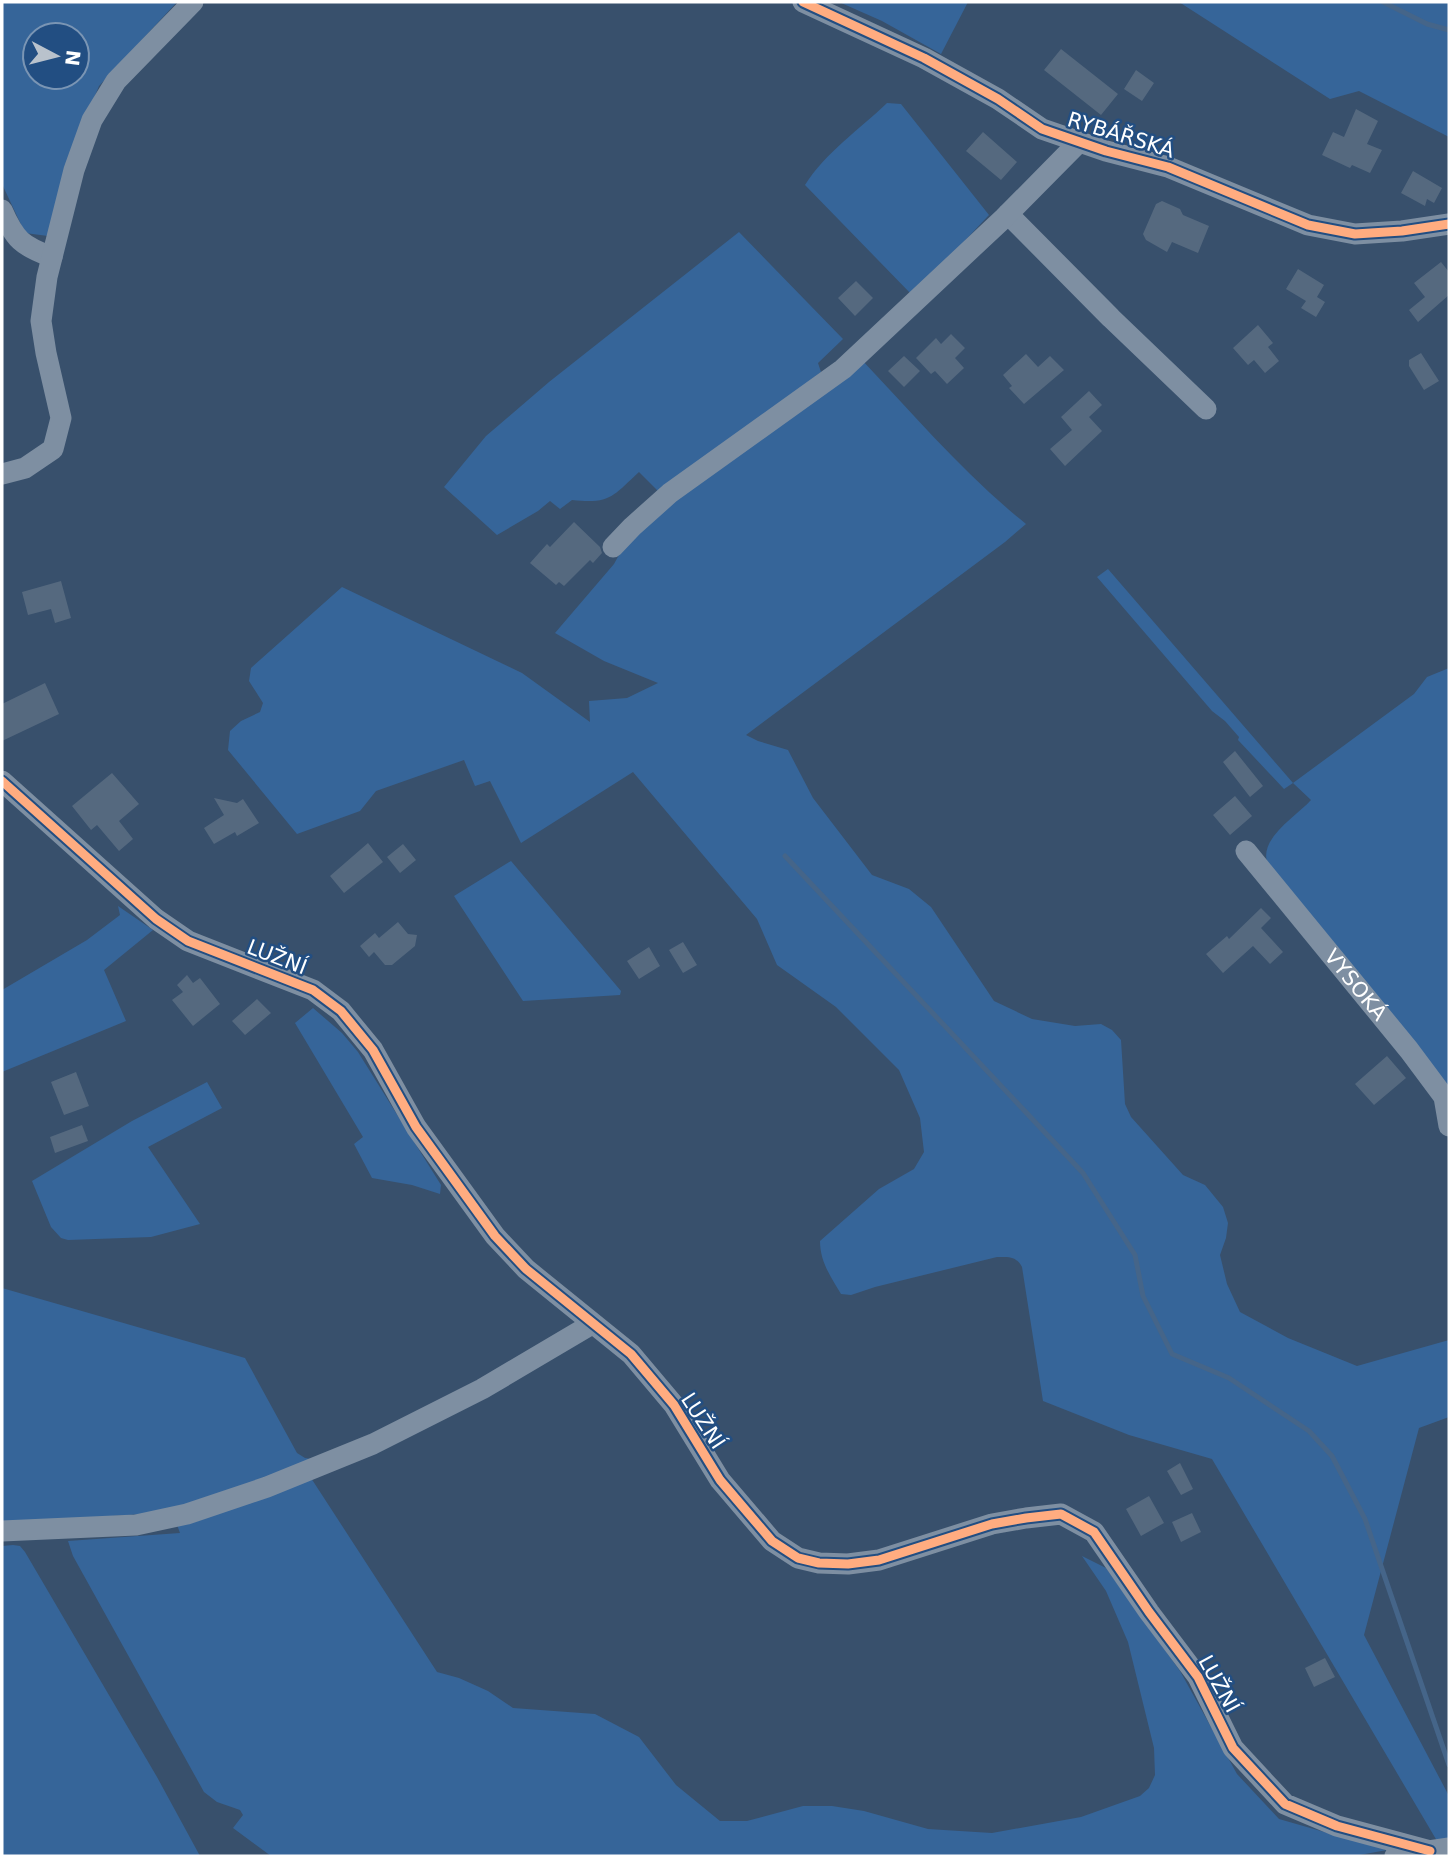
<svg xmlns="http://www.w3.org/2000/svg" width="1451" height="1858" font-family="'DejaVu Sans',sans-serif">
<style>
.green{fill:#366599;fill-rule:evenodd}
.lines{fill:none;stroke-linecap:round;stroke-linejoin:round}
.stream{stroke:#456589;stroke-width:5}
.building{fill:#55697f}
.minor{stroke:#7e8fa2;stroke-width:21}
.cycleway-casing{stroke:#224e82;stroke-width:13}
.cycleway{stroke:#ffac80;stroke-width:9}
.labels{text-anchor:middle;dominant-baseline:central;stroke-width:5;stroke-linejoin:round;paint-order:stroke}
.street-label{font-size:21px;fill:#fff;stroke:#224e82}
</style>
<rect width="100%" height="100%" fill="#38506c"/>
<path class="green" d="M2,2H177L99,86L75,144L48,236L25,233L2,184ZM35,35H77V77H35Z
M839,2H968L941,54L882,21Z
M1179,2H1449V137L1359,91L1330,99Z
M887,103L901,104L989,215L913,296L805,185C826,152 859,130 887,103Z
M739,232L843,339L818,363L821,372L662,495L639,472C612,497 610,504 572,500L560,509L550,501L538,511L497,535L444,487L486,436L549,382Z
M861,359C914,415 966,476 1026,524L1005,542L746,735L758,741L788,750L813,798L872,875L909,889L931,907L994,1001L1032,1019L1075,1026L1101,1024L1112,1030L1121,1040L1125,1104L1131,1117L1183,1175L1205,1185L1223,1207L1228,1223L1226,1238L1220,1255L1227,1284L1240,1312L1288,1338L1357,1366L1449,1340V1417L1419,1428L1364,1635L1449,1796V1838L1440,1846L1212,1459L1129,1435L1043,1401L1022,1267C1016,1256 1009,1257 997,1257L875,1287L851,1295L841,1294C831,1277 820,1262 820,1241L879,1189L914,1169L924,1152L920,1118L899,1070L836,1007L777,965L757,919L633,772L521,843L490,781L475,786L464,760L376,791L360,811L297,834L228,750L230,731L241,721L260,712L263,703L249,681L251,668L342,587L522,673L590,722L589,701L627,698L658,683L604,661L555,633L614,564L620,553L671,502Z
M1108,569L1293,783L1414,694L1427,677L1449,668V1085L1444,1087L1267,862C1260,837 1297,816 1311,800L1293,783L1284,789L1238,740L1239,737L1225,721L1212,711L1097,577Z
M511,861L621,991L620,995L523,1001L454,896Z
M118,906L153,930L104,970L126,1021L2,1072V990L87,940L120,915Z
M313,1008L342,1033L358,1052L441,1185L440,1194L412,1185L372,1178L354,1144L363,1137L295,1023Z
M207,1082L222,1108L148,1147L200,1224L151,1237L68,1240L61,1238L51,1227L32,1181L132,1121Z
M2,1288L245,1358L297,1453L305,1458L317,1460L159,1513L2,1523Z
M311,1478L437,1672L459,1678L488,1691L513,1708L595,1714L639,1737L676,1785L720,1821H747L803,1806H832L864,1811L928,1829L992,1833L1081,1817L1140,1796L1149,1788L1155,1775L1154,1748L1128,1642L1106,1591L1082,1556L1106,1568L1180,1671L1237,1774L1279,1819L1387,1850L1354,1856H271L233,1828L243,1815L240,1810L217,1802L204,1792L73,1556L68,1541L180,1533L176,1522Z
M13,1545L20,1546L25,1552L157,1777L200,1856H2V1546Z"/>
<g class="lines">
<path class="stream" d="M1383,2L1427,24L1449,30
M785,856L1083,1173L1135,1255L1143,1296L1172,1354L1229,1378L1309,1431L1332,1456L1365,1519L1449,1765"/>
</g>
<path class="building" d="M1061,49L1118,94L1101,115L1044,70Z
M1136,70L1154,83L1142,101L1124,89Z
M1356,109L1378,121L1367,144L1382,150L1370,173L1352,165L1350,168L1322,155L1333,132L1344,137Z
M983,132L1017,162L1001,180L966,151Z
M1413,171L1442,188L1434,203L1427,199L1425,206L1401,193Z
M1162,201L1180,209L1183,215L1209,226L1198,253L1172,242L1167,252L1146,240L1143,234L1156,204Z
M1441,262L1449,272V295L1418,322L1409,310L1425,297L1414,283Z
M1298,269L1324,285L1317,297L1325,302L1316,317L1301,308L1306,301L1286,289Z
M856,281L873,298L855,316L838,298Z
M1258,325L1273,343L1268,347L1279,361L1265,373L1254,360L1248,365L1233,348Z
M951,334L965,348L955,358L964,368L947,384L935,371L931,374L916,358L936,338L941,344Z
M1421,353L1439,381L1424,390L1409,366V360Z
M1026,354L1038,367L1050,356L1064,370L1024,404L1009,388L1012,386L1003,375Z
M904,356L920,371L904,387L888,371Z
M1089,391L1102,405L1089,417L1102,431L1065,466L1050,449L1072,430L1061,417Z
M574,522L600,547L602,553L593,563L590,560L564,586L559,582L556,585L530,563L547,544L550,547Z
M61,581L71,618L55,623L51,609L28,615L22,592Z
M45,683L59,714L2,741V704Z
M1235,751L1263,786L1250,797L1223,762Z
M112,773L139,804L119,821L133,839L119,851L97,825L91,830L72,806Z
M1235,796L1252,816L1230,835L1213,815Z
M214,798L237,803L243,799L259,823L237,836L235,832L214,844L204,828L224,815Z
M368,843L383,862L344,893L330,876Z
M403,844L416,860L400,873L387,857Z
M1261,908L1271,918L1261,928L1283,952L1270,964L1253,946L1223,973L1206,954L1227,936L1229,939Z
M398,922L408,934L417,935L415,946L392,965H385L374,952L369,957L360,946L375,933L379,938Z
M683,942L697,965L683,973L669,950Z
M649,947L660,966L639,979L627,961Z
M187,975L193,983L200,978L220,1004L193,1026L172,1000L183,992L177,985Z
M257,999L271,1013L245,1035L232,1021Z
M1387,1056L1406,1078L1374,1105L1355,1084Z
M76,1072L89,1106L64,1115L51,1082Z
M82,1125L88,1141L55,1153L50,1137Z
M1180,1463L1193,1489L1181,1495L1167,1471Z
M1149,1496L1164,1523L1141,1536L1126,1509Z
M1192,1513L1201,1532L1181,1542L1172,1522Z
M1325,1658L1335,1677L1314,1687L1305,1668Z"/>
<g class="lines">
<g class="minor">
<path d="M803,2L924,58L998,99L1042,129L1106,151L1168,167L1308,225L1355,234L1402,231L1449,224"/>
<path d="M2,210C15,240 22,246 52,257"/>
<path d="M1008,214L1111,318L1206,409"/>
<path d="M2,474L25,468L53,449L61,418L46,353L41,321L47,277L74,170L92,120L116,81L193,2"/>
<path d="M613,547L632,527L670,493L843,369L1004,218L1079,142"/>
<path d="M2,781L156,919L188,941L313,990L341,1011L373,1050L416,1127L495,1236L526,1269L631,1354L674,1405L720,1480L772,1541L798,1558L819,1563L848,1564L879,1560L992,1524L1026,1518L1061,1514L1094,1532L1149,1612L1198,1677L1233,1748L1285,1804L1337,1826L1430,1851"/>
<path id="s1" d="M1246,851L1409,1050L1444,1097L1449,1126"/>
<path d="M2,1531L136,1525L187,1514L267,1487L373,1444L482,1389L592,1324"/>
<path d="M1395,1856L1449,1848"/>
</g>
<defs>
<path id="cycleway" d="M803,2L924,58L998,99L1042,129L1106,151L1168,167L1308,225L1355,234L1402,231L1449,224
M2,781L156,919L188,941L313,990L341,1011L373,1050L416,1127L495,1236L526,1269L631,1354L674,1405L720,1480L772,1541L798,1558L819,1563L848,1564L879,1560L992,1524L1026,1518L1061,1514L1094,1532L1149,1612L1198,1677L1233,1748L1285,1804L1337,1826L1430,1851"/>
</defs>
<use href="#cycleway" class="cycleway-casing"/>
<use href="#cycleway" class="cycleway"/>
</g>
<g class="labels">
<g class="street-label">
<text transform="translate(1121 135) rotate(17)">RYBÁŘSKÁ</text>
<text transform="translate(277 957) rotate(21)">LUŽNÍ</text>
<text stroke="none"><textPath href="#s1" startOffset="173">VYSOKÁ</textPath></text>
<text transform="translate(703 1421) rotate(57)">LUŽNÍ</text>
<text transform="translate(1219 1684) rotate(61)">LUŽNÍ</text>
</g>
</g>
<rect width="1451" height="1858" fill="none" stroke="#ffffff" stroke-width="7"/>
<g transform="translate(56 56) rotate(97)"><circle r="33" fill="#224e82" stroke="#7a95b4" stroke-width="2"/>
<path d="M0-5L12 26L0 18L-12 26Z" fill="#b9c2cc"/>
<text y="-10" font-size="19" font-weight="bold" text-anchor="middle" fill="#ffffff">N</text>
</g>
</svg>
